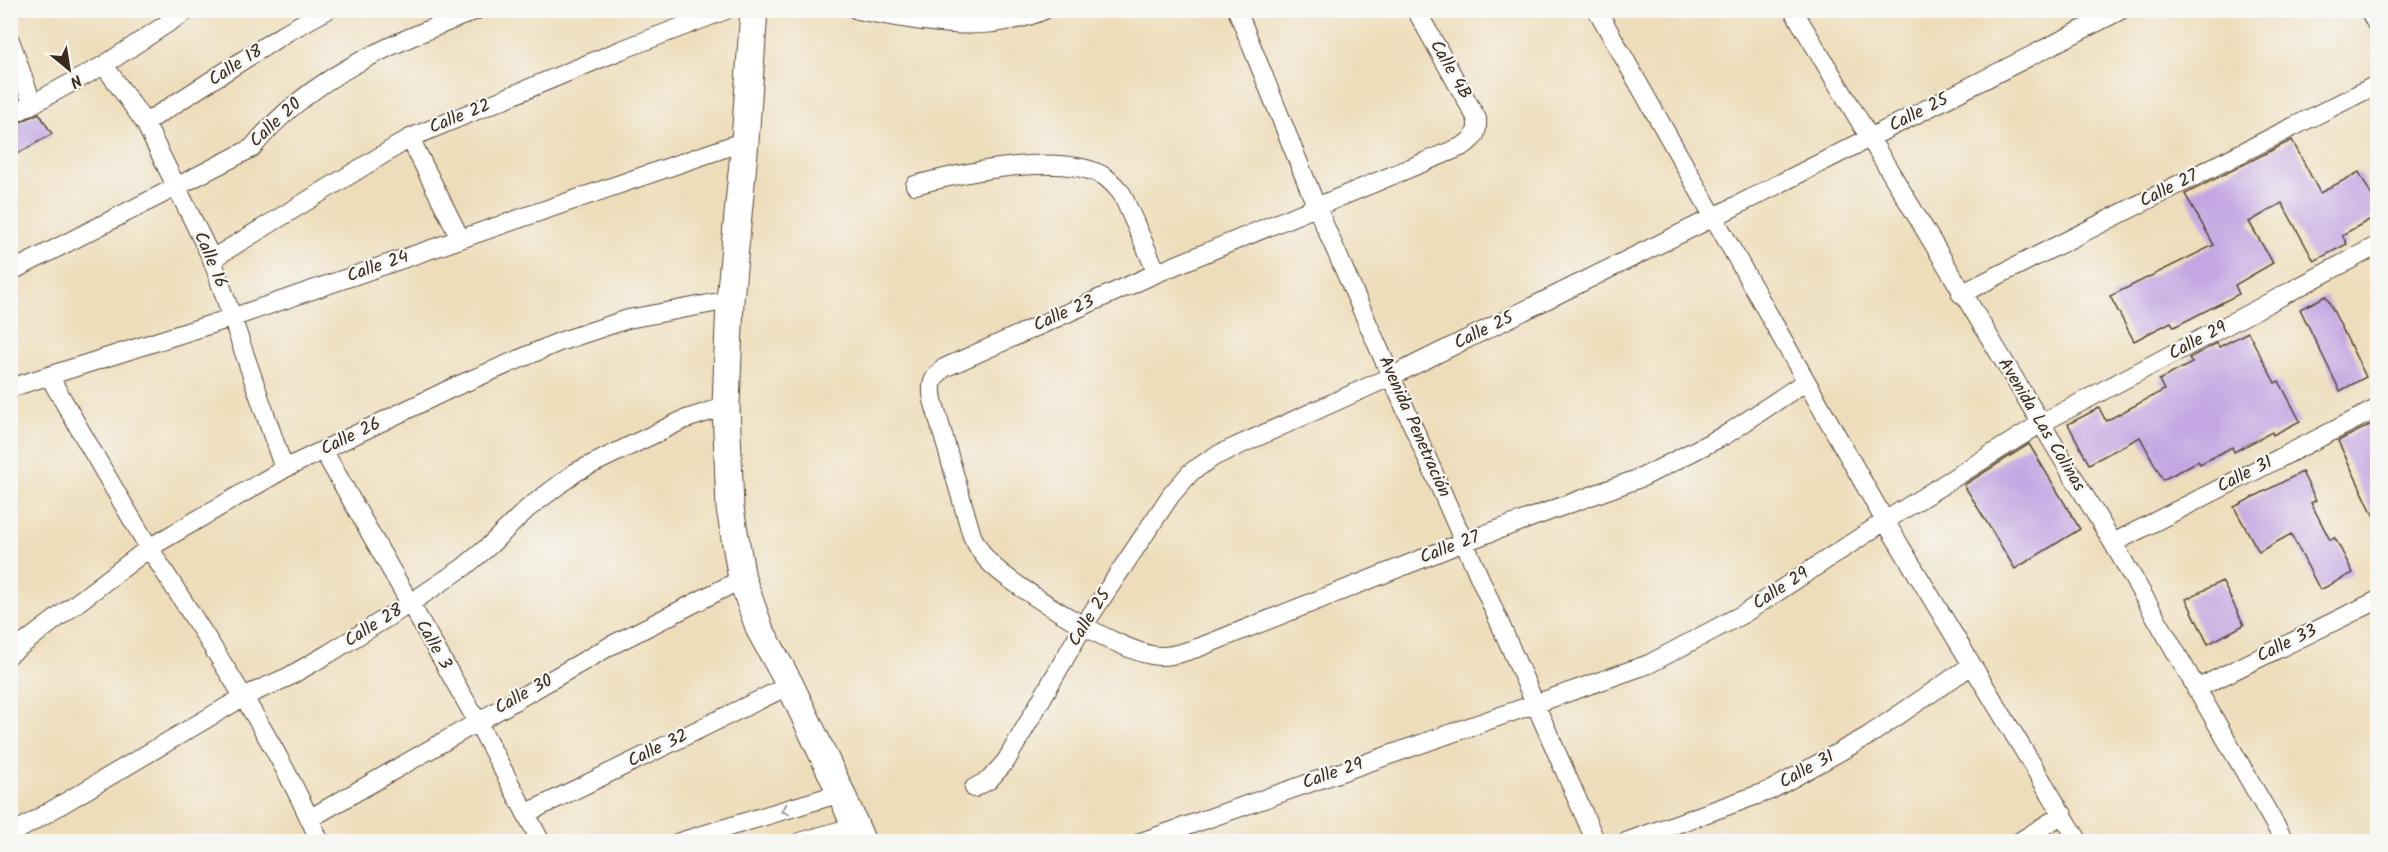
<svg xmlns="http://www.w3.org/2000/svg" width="2388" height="852" font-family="Kalam,sans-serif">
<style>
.building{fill:#c4a7e2}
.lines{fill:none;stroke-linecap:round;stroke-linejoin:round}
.minor-casing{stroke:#564535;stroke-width:20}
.secondary-casing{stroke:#564535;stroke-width:29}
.minor{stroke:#fff;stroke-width:18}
.secondary{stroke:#fff;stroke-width:27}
.oneway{stroke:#a79f9a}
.labels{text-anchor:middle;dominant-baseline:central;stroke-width:4.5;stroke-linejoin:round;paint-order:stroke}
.street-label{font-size:18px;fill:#3b2a1e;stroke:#f6f6f2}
</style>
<rect width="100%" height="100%" fill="#f6f6f2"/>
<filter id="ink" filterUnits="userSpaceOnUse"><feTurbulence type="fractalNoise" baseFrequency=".0167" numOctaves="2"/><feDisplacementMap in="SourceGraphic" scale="12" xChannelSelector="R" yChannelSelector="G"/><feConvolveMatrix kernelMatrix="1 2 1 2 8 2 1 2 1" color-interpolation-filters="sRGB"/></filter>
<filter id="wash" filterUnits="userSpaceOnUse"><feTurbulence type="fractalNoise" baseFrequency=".008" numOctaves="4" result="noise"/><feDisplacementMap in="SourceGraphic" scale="24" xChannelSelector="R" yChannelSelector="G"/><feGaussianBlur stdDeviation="1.35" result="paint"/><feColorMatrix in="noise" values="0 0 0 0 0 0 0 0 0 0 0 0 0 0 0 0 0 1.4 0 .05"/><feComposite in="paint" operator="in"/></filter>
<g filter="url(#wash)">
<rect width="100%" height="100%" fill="#eeddba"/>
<g id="blocks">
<path class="building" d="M39,113L52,134L10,158V127Z
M2292,140L2320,193L2359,172L2378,207V215L2342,235L2347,244L2314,261L2282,203L2249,222L2273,263L2235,285L2239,294L2174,327L2171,322L2134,341L2110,296L2214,245L2185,194Z
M2326,296L2366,377L2340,391L2300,309Z
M2248,332L2275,383L2279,381L2300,421L2273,435L2272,432L2234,452L2232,447L2200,464L2198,461L2163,480L2140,437L2089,464L2068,424L2099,408L2106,421L2164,390L2159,380L2192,363L2189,358L2217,343L2219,347Z
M2378,421V525L2338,441Z
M2029,444L2080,529L2015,569L1964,485Z
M2302,472L2316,500L2311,503L2330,540L2335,538L2353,573L2320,590L2291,534L2259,552L2234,507Z
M2222,581L2244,625L2208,644L2186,599Z"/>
</g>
</g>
<g filter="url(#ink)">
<use href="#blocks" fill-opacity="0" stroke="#564535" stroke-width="1.5"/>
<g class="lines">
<defs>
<path id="minor" d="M857,10C917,21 986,36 1044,10
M1237,10L1317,208L1596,842
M1416,10L1477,119C1478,133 1475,138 1463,146L1157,273L944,368C932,378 930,385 933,400L972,536C977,546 982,555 990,563C1016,589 1124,655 1159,656C1172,657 1187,651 1200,647L1464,542L1643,477L1727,434L1805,382
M1597,10L1885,521L2079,842
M1793,10L2113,543L2285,842
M2369,10L2378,27
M10,40L32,103
M104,65L145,123L212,259L284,469
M10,116L104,65L188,10
M145,123L287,32L327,10
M410,138L460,238
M915,185C962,173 1058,152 1102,175C1111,180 1116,187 1122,194L1157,273
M212,259L410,138L621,50L726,10
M10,272L252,148C311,75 392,44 477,10
M1961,294L2378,84
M49,376C82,433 115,492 150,549C210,645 275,737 320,842
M10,388L234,317L745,141
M323,450L477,721L541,842
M2113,543L2378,408
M10,654L149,548L284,469L452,388L559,342L628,319L730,300
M2196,689L2378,600
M974,788L989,780L1006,761L1084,625L1171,495L1191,472L1215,456L1392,376L1714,217L2121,10
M527,813L790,685
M309,819L610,646L742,579
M10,835L245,696L288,677L328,654L409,604L464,567L489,546L527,509L576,472L683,420L726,406
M679,842L841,793
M800,842L856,826
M1141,842L1649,664L1745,613L1885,521L2040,424L2378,245
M1626,842L1771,790L1868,736L1972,665
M2019,842L2063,814"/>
<path id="secondary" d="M754,10L745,141L730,300L726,406L730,508L742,579L760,630L790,685L841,793L862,842"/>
</defs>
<use href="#minor" class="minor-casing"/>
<use href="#secondary" class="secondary-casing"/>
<use href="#minor" class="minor"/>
<use href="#secondary" class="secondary"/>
</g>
<defs><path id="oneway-chevron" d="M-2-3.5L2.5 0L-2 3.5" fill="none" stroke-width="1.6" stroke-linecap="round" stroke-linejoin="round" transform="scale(1.5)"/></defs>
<use class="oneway" href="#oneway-chevron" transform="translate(785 810) rotate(163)"/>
</g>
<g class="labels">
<g class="street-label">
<text transform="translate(236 66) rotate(-33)">Calle 18</text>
<text transform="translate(1450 70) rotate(60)">Calle 4B</text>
<text transform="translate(1919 113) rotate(-27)">Calle 25</text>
<text transform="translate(460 117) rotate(-22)">Calle 22</text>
<text transform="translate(276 123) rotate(-43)">Calle 20</text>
<text transform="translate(2169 189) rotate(-27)">Calle 27</text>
<text transform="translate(210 260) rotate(67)">Calle 16</text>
<text transform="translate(378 267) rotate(-19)">Calle 24</text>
<text transform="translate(1064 314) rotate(-24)">Calle 23</text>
<text transform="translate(1484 331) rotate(-26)">Calle 25</text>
<text transform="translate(2198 341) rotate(-28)">Calle 29</text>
<text transform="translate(2041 425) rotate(59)">Avenida Las Colinas</text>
<text transform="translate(1414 427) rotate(66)">Avenida Penetración</text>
<text transform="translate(351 437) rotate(-26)">Calle 26</text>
<text transform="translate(2245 475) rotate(-27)">Calle 31</text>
<text transform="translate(1450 548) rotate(-21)">Calle 27</text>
<text transform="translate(1781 589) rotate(-33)">Calle 29</text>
<text transform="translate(1090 618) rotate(-58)">Calle 25</text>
<text transform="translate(374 626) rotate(-32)">Calle 28</text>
<text transform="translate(2287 644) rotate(-26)">Calle 33</text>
<text transform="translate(433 645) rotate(60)">Calle 3</text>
<text transform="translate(524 695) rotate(-29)">Calle 30</text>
<text transform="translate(658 749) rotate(-26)">Calle 32</text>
<text transform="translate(1807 770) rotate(-29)">Calle 31</text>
<text transform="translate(1333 774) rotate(-19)">Calle 29</text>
</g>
</g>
<rect width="2388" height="852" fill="none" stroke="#f6f6f2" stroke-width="36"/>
<g transform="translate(69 69) rotate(150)" stroke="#f6f6f2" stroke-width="4.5" paint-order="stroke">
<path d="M0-4.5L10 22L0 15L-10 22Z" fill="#3b2a1e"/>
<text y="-9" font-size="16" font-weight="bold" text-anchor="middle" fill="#3b2a1e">N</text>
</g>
</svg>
